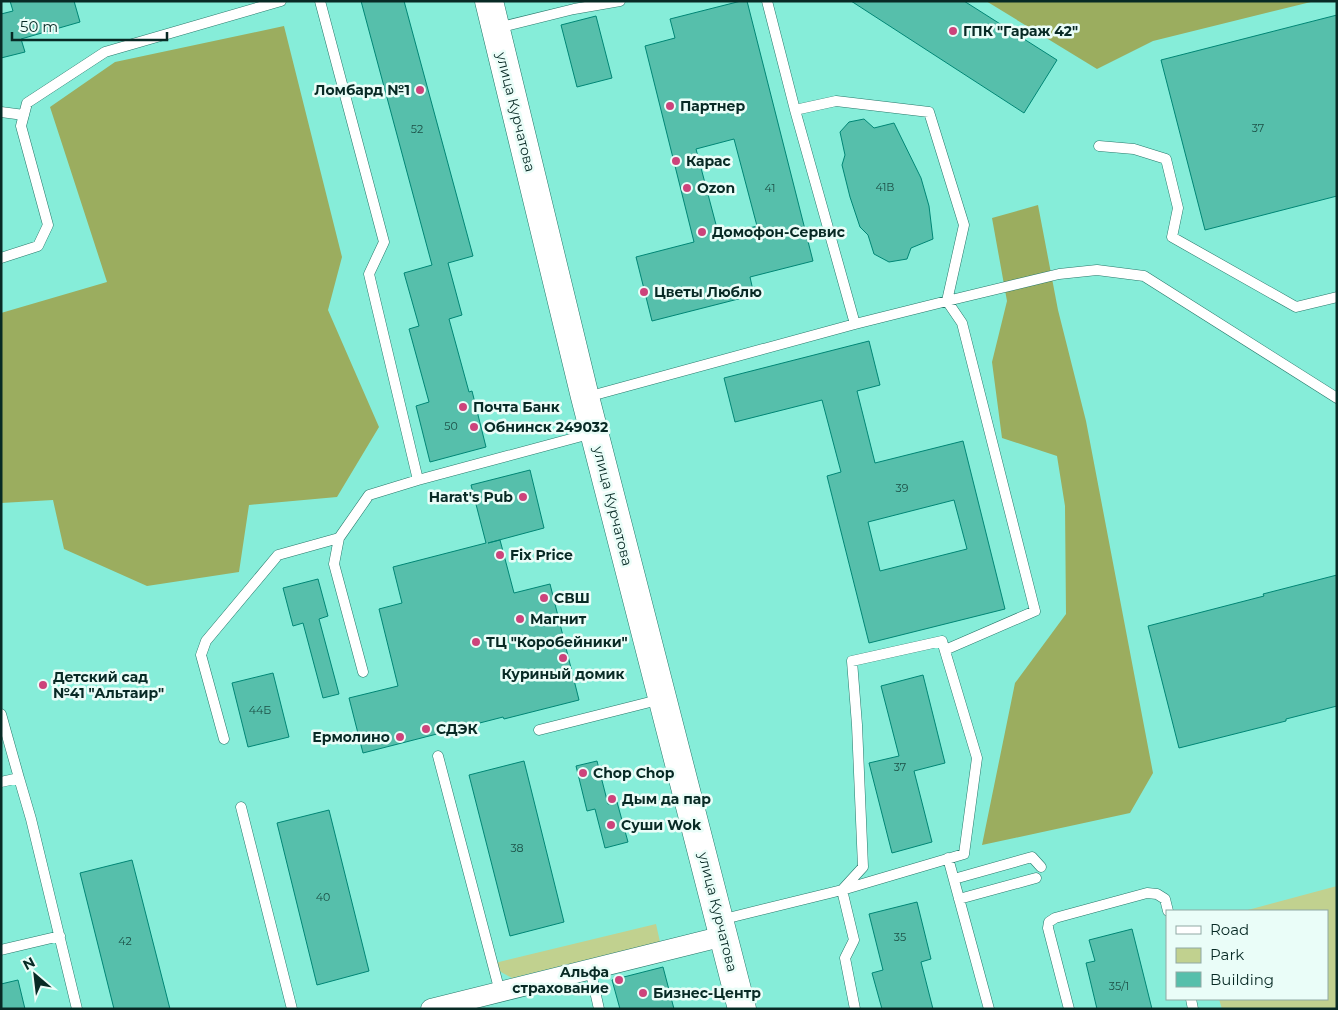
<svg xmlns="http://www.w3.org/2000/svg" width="1338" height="1010" font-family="Montserrat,sans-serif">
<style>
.green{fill:#c1d18f}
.forest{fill:#9bad5f}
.building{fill:#56bfab;stroke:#008675;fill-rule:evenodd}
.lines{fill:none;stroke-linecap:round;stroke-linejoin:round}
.lane-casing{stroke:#27796b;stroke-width:11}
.street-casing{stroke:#27796b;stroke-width:21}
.primary-casing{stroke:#27796b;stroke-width:29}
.lane{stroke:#fff;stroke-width:10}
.street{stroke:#fff;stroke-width:20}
.primary{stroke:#fff;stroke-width:28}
.poi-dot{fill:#cd437b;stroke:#eafdf8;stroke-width:2}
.labels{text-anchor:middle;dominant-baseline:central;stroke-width:5;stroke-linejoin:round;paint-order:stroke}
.number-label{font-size:11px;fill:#1c4f46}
.poi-label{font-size:14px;font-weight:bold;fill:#082a25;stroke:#eafdf8;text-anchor:start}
.street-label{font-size:14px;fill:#082a25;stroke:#eafdf8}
</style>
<rect width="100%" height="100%" fill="#86edd9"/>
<path class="green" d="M1337,886V1009H1222L1219,999H1327V911H1244Z
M656,924L660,942L512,978L501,972L495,963Z"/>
<path class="forest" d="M986,1H1315L1153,41L1097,69Z
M284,26L342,257L328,310L379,427L337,497L249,505L239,572L147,586L64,549L53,500L1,503V313L107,282L50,107L115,62Z
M1038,205L1058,310L1086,421L1153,773L1130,813L982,845L1015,683L1066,614L1065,506L1057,456L1002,438L992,362L1007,301L992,218Z"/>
<path class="building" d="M10,1H74L80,22L21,39L25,52L1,58V14L13,11Z
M361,1H404L473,256L448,263L462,315L449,319L469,392L472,391L486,447L430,462L416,406L429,402L409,329L419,326L404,273L432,265Z
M741,1H747L813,261L750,277L754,295L652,321L636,257L694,242L645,46L675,38L670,19ZM734,139L757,226L719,236L696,149Z
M851,1H964L1057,60L1024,113Z
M1337,15V196L1205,230L1161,60Z
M596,16L612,78L577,87L561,25Z
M864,119L874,128L894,123L921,178L929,206L933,239L911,248L907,259L889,262L874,254L868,235L860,227L850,197L842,165L845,155L840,132L849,122Z
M869,341L880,385L857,391L875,463L963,441L1005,609L869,643L827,476L841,472L822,400L735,422L724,378ZM954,500L967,549L880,571L868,522Z
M530,470L544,528L488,543L500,540L514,593L550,584L579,700L504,719L503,717L363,753L349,698L398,686L379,609L402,603L393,567L486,543L471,485Z
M1337,575V706L1286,719V721L1179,748L1148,626L1264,596L1263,594Z
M318,579L328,616L319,619L339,694L323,698L303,623L293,626L283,588Z
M273,673L289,737L248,747L232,683Z
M923,675L945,763L914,771L932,842L892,853L869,763L899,756L881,686Z
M524,761L564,922L510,936L469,775Z
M597,761L608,804L617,802L628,842L605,848L595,809L587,811L576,766Z
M329,810L369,971L317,985L277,823Z
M132,860L170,1009H114L80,873Z
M917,902L931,959L921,962L933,1009H882L872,973L883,970L869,914Z
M1132,929L1152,1009H1097L1086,963L1095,961L1089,940Z
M663,967L674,1009H620L612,980Z
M18,980L25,1009H1V984Z"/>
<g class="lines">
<defs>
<path id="lane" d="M320,1L384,242L369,274L418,480L369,495L339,538L334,564L363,672
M767,1L795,110L855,324
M497,28L574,9L620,1
M795,110L836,101L929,112L964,225L947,301L1059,274L1097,270L1144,276L1337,398
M1,112L24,115
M1099,146L1134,149L1166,159L1178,208L1172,237L1296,307L1337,297
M1,258L38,246L48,225L21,126L27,103L105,52L281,1
M587,397L855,324L947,301L962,323L1035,611L945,650
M418,480L593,433
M1,714L19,778L1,782
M539,730L662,699
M224,739L201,655L206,641L278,555L339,538
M438,756L500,992
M19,778L31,819L77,1009
M241,807L292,1009
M948,858L989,1009
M954,879L1032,857L1041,867
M842,890L854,940L845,958L855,1009
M959,899L1036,878
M720,920L842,890L964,854L977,758L942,641L852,661L857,725L863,867L842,890
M1,950L60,936
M590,969L599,1009
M1191,999L1193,1009
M1069,1009L1048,928L1049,922L1055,918L1147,893L1157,894L1165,899L1168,911"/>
<path id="street" d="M431,1009L724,936"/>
<path id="primary" d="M489,1L585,397L742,1009"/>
</defs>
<use href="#lane" class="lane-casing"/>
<use href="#street" class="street-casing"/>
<use href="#primary" class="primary-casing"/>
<use href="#lane" class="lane"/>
<use href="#street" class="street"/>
<use href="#primary" class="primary"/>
</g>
<g class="poi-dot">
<circle cx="953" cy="31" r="5"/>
<circle cx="420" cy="90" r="5"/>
<circle cx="670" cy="106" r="5"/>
<circle cx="676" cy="161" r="5"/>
<circle cx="687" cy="188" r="5"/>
<circle cx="702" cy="232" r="5"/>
<circle cx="644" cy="292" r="5"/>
<circle cx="463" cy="407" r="5"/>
<circle cx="474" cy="427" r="5"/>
<circle cx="523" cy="497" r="5"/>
<circle cx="500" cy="555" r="5"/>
<circle cx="544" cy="598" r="5"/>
<circle cx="520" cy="619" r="5"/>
<circle cx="476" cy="642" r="5"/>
<circle cx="563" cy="658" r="5"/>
<circle cx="43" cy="685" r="5"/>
<circle cx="426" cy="729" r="5"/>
<circle cx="400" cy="737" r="5"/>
<circle cx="583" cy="773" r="5"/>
<circle cx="612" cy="799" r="5"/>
<circle cx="611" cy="825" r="5"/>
<circle cx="619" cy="980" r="5"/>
<circle cx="643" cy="993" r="5"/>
</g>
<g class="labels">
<g class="number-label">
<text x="1258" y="128">37</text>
<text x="417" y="129">52</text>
<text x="885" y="187">41В</text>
<text x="770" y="188">41</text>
<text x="451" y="426">50</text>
<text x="902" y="488">39</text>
<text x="260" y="710">44Б</text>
<text x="900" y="767">37</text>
<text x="517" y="848">38</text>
<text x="323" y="897">40</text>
<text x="900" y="937">35</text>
<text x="125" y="941">42</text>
<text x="1119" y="986">35/1</text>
</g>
<g class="poi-label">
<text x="963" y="31">ГПК "Гараж 42"</text>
<text x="410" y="90" text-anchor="end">Ломбард №1</text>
<text x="680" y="106">Партнер</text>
<text x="686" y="161">Карас</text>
<text x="697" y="188">Ozon</text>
<text x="712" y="232">Домофон-Сервис</text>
<text x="654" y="292">Цветы Люблю</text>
<text x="473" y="407">Почта Банк</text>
<text x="484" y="427">Обнинск 249032</text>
<text x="513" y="497" text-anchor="end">Harat's Pub</text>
<text x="510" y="555">Fix Price</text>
<text x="554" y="598">СВШ</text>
<text x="530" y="619">Магнит</text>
<text x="486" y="642">ТЦ "Коробейники"</text>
<text x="563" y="674" text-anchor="middle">Куриный домик</text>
<text x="53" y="677">Детский сад<tspan x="53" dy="16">№41 "Альтаир"</tspan></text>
<text x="436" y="729">СДЭК</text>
<text x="390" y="737" text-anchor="end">Ермолино</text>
<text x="593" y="773">Chop Chop</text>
<text x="622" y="799">Дым да пар</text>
<text x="621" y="825">Суши Wok</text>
<text x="609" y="972" text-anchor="end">Альфа<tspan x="609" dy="16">страхование</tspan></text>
<text x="653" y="993">Бизнес-Центр</text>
</g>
<g class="street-label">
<text transform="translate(516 112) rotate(76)">улица Курчатова</text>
<text transform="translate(613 506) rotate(76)">улица Курчатова</text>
<text transform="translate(718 912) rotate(76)">улица Курчатова</text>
</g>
</g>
<rect width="1338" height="1010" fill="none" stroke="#082a25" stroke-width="5"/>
<rect x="1166" y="910" width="162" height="90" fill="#eafdf8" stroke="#90a9a4"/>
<rect x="1176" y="926" width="25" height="8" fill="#ffffff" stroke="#90a9a4"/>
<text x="1210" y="935" font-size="15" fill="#082a25">Road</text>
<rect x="1176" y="948" width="25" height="15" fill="#c1d18f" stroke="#90a9a4"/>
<text x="1210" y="960" font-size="15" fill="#082a25">Park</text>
<rect x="1176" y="972" width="25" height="15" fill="#56bfab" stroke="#90a9a4"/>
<text x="1210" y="985" font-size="15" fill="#082a25">Building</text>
<g transform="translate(35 975) rotate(332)" stroke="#eafdf8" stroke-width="4" paint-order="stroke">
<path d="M0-4L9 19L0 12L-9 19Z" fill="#082a25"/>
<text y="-8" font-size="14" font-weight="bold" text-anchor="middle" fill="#082a25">N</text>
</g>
<path d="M12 32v8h155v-8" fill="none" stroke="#082a25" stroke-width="2.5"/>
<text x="20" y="32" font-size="15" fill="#082a25" stroke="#eafdf8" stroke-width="4" paint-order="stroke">50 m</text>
</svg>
